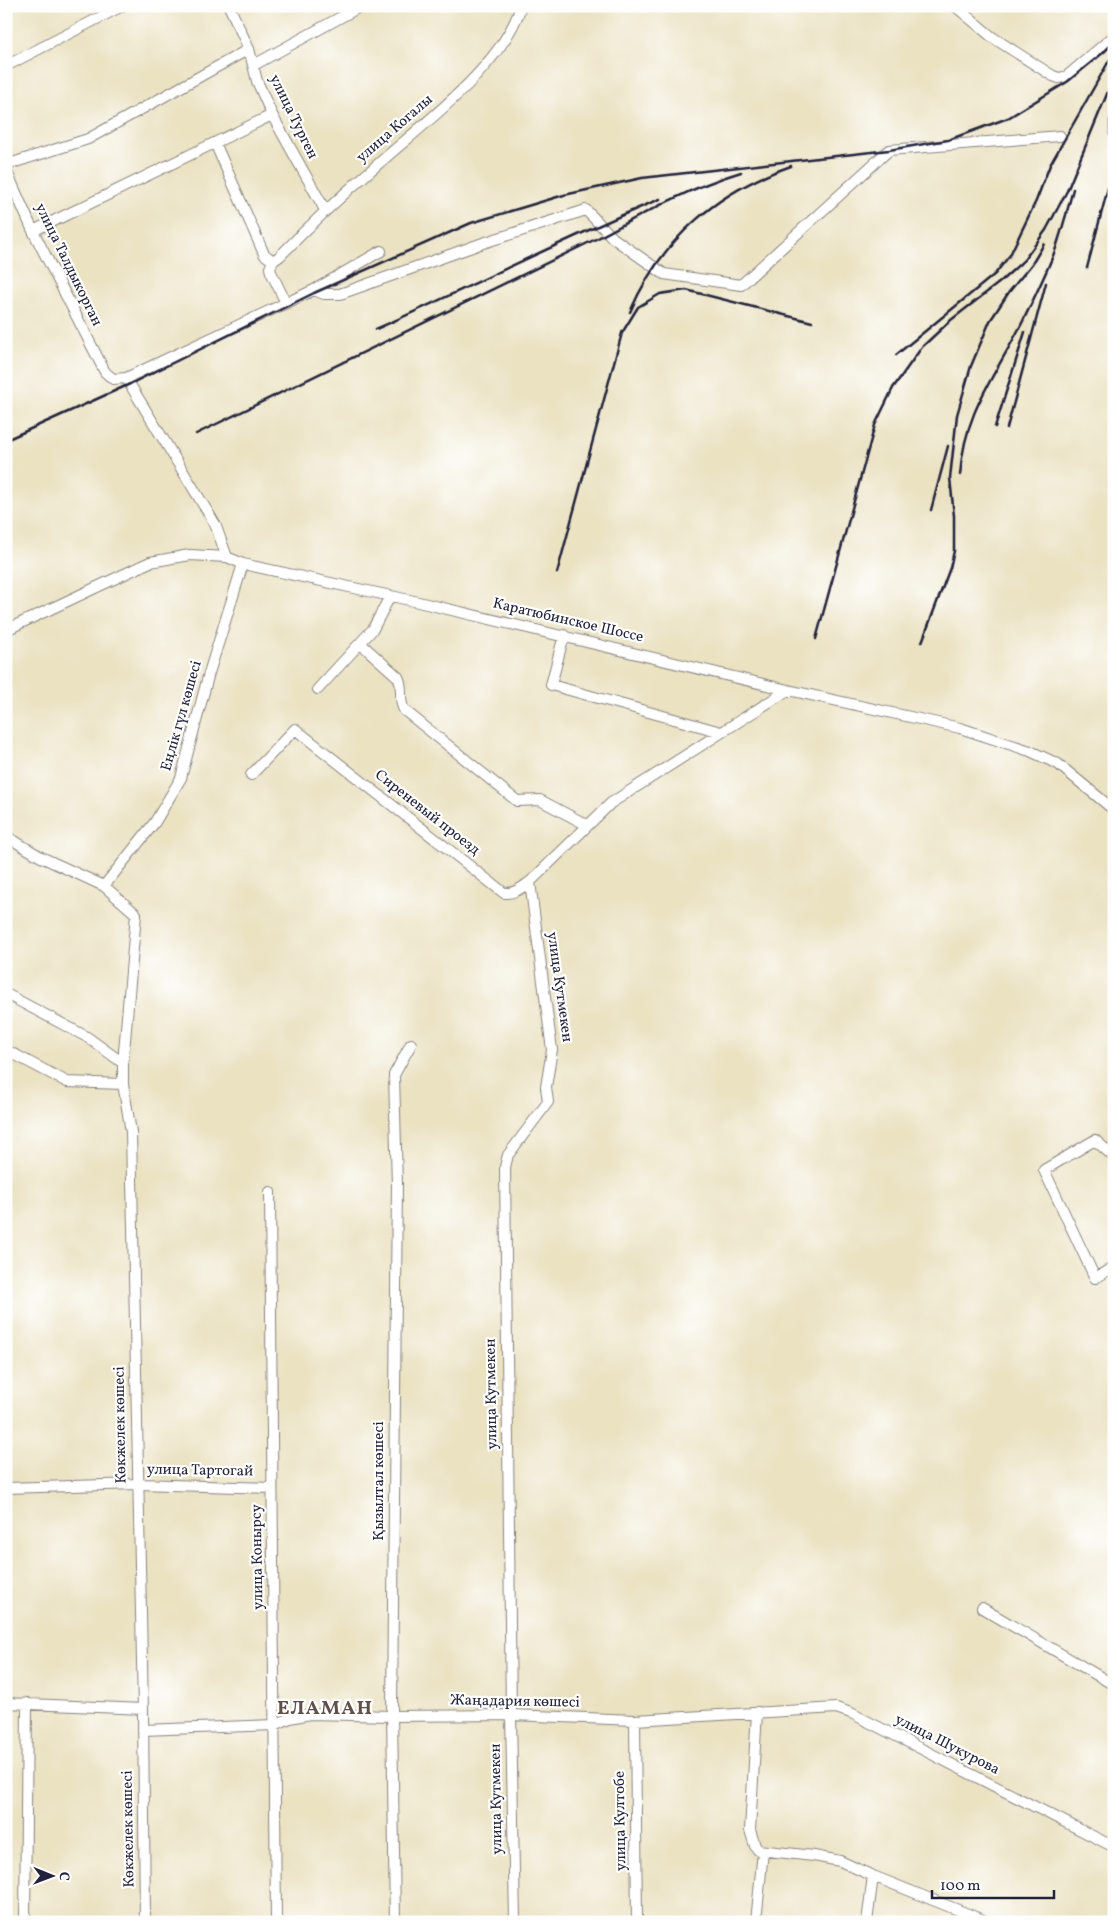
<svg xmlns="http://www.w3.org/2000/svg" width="1120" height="1928" font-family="Vollkorn,serif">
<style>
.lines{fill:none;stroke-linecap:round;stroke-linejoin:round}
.minor-casing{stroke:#86827e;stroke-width:12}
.minor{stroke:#fff;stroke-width:10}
.rail{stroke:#22223b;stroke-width:2.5}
.labels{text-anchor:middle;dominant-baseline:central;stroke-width:4.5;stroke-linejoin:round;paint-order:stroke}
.street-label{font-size:15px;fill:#22223b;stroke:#fff}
.district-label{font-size:20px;font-weight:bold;letter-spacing:1px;fill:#605049;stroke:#fff}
</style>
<rect width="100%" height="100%" fill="#fff"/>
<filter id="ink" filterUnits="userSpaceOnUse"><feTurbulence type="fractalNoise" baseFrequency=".02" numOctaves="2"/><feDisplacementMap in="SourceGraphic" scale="10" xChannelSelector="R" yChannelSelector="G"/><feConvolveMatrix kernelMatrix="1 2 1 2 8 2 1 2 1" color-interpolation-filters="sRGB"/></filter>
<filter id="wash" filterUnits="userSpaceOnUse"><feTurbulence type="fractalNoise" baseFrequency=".0096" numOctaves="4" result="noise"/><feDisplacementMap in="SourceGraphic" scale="20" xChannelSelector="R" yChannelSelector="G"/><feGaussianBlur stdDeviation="1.12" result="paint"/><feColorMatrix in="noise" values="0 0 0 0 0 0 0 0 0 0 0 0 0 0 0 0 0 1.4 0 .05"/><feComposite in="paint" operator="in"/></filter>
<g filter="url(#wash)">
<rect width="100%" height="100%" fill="#ebe2c2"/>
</g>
<g filter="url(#ink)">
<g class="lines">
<defs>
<path id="minor" d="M229,6L249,49L257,81L272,115L325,210
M955,6L992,37L1053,76L1059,78L1067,76L1114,36
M254,65L361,6
M6,66L122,6
M215,143L264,254L273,261
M6,165L88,139L249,49
M6,170L33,231L105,372L113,379L126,378L314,290L381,251
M33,231L272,115
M273,261L280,256C311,224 343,194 377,165C423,124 503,66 521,6
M273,261L270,268L271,272L286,303
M314,290L324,294H340L483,243L586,210L613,238L664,274L741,285L889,150L1060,136
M126,378L215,524L227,557
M6,630L150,562L190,555L227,557L243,564L414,601L788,690L960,728L1030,751L1058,764L1114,810
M564,635L551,685L721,732
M360,643L398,677C404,687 398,700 404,710L517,801L540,800L587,825
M318,689L373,629L390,596
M251,775L295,729L504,893C515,894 521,888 530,882L611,803L788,690
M6,836L41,857L104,886L136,914L123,1063
M104,886L155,822L181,778L209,673L243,564
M6,994L87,1037L123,1063V1084L131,1132L143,1709L145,1922
M6,1050L67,1082L123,1084
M1114,1157L1095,1140L1044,1170L1095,1278L1114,1267
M270,1192L276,1922
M6,1488L138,1484L272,1488
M982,1608L1114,1685
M6,1703L143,1709
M757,1712L750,1830L755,1846L758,1850L814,1856L840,1861L873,1876L988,1922
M635,1720L637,1922
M143,1730L275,1725L290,1718L310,1714L392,1716L511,1715L635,1720L836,1708L851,1713L1114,1847
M25,1922L27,1703
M395,1922L392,1711L397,1185L394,1075L411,1044
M515,1922L511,1715L505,1167L508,1155L548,1102L546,1087L552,1050L530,882
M756,1922L763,1851
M867,1922L873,1876"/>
</defs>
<use href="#minor" class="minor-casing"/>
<use href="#minor" class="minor"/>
<path class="rail" d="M1110,135V121L1114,105
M1087,268L1109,184L1114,129
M630,312C661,240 717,191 791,166
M376,329C471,287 563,239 660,199
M896,355L995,274L1010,255L1036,201L1050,165L1114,52
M995,427L1025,332
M1007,428L1046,283
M196,434L598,238C644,213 691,187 741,172
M6,440L130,384L314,293L471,223L564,195L642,178L889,150L948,140L1008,118L1067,82L1104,52L1114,42
M960,475C965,409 995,377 1023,321C1034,298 1047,272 1056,248C1062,229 1068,209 1073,189
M931,510L948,446
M557,573L622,333L638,307L660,294L686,290L812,322
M816,639L875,425L893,388L922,347L951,320L1000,282L1024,260L1046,230L1067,191L1114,77
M922,642L950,568L954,551V516L950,478L957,415L971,366L990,321L1009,292L1032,264L1044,244"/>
</g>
</g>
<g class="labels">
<g class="street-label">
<text transform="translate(293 117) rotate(64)">улица Турген</text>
<text transform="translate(395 129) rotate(-41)">улица Когалы</text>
<text transform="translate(68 265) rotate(64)">улица Талдыкорган</text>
<text transform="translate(568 621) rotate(13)">Каратюбинское Шоссе</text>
<text transform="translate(182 716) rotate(-74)">Еңлік гүл көшесі</text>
<text transform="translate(427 813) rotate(38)">Сиреневый проезд</text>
<text transform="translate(559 987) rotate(82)">улица Кутмекен</text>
<text transform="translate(492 1394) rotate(-91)">улица Кутмекен</text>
<text transform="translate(121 1425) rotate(-91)">Көкжелек көшесі</text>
<text transform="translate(200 1471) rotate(1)">улица Тартогай</text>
<text transform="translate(379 1481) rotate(-90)">Қызылтал көшесі</text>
<text transform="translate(258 1557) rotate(-91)">улица Конырсу</text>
<text transform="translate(515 1702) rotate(1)">Жаңадария көшесі</text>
<text transform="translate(947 1745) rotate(27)">улица Шукурова</text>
<text transform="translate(497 1799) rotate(-91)">улица Кутмекен</text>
<text transform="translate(621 1821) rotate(-91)">улица Култобе</text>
<text transform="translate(129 1829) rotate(-91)">Көкжелек көшесі</text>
</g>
<g class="district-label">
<text x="325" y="1709">ЕЛАМАН</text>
</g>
</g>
<rect width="1120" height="1928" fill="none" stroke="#fff" stroke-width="25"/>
<g transform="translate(52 1876) rotate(91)" stroke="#ffffff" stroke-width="4" paint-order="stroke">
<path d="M0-4L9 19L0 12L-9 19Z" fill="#22223b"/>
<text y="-8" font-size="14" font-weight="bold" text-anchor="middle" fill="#22223b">С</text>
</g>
<path d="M932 1890v8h122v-8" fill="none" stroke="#22223b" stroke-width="2.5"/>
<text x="940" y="1890" font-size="15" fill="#22223b" stroke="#ffffff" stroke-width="4" paint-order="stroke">100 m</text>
</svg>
